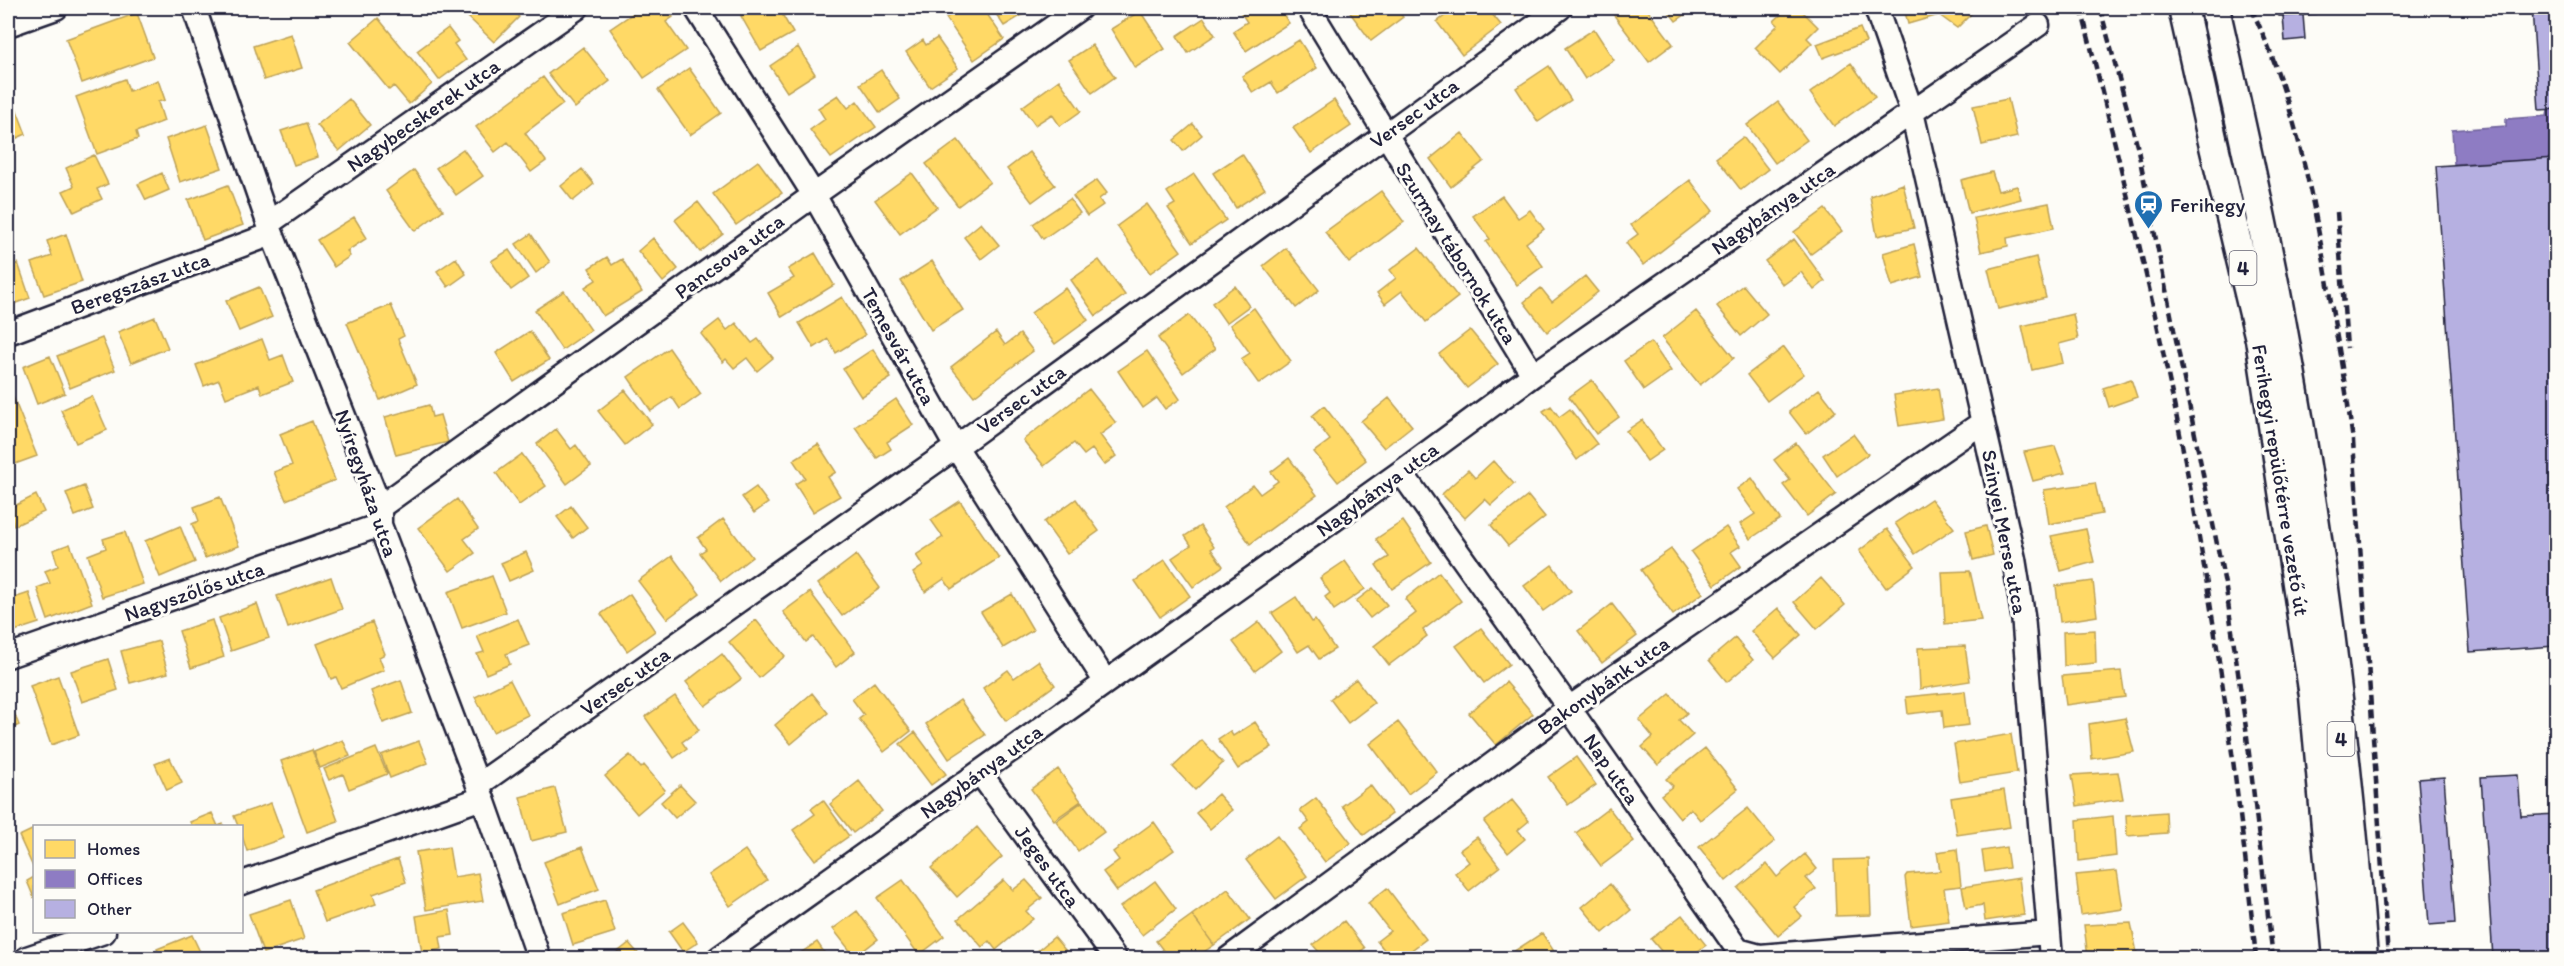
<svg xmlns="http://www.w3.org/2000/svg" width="2564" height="966" font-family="Itim,sans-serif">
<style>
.homes{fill:#ffd966;stroke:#bda259;stroke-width:1.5}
.offices{fill:#8e7cc3;stroke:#6e619a;stroke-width:1.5}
.building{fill:#b6b0e1;stroke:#22223b;stroke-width:1.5}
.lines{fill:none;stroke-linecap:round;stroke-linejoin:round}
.minor-casing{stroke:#22223b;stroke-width:27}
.major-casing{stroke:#22223b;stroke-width:33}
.minor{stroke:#fdfcf7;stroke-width:22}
.major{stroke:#fdfcf7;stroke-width:28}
.rail{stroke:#22223b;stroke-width:4.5;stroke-dasharray:9 4.5;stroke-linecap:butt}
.labels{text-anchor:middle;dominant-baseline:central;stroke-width:6;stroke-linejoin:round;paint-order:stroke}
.shield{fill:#fdfcf7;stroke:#646373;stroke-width:1.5}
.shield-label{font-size:20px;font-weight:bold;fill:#22223b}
.street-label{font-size:21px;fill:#22223b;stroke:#fdfcf7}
.poi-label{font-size:21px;fill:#22223b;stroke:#fdfcf7;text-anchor:start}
</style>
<rect width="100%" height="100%" fill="#fdfcf7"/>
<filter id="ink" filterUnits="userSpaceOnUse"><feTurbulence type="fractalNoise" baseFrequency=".0167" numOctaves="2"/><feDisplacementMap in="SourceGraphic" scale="12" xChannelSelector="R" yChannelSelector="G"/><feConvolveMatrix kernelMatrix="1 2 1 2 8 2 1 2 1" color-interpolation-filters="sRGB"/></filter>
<g filter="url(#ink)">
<path class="homes" d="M476,8H509L519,17L494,42L467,16Z
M641,8H667L673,17L666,22L686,50L644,78L610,29Z
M756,8H798L783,16L793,33L761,51L741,16Z
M952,8H983L1004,39L974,60L946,18L955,12Z
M992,8H1034L1004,26Z
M1238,8H1279L1289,23L1246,51L1233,31L1247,22Z
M1351,8H1396L1403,17L1371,41L1348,10Z
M1455,8H1487L1501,25L1462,55L1437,22Z
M1508,8H1525L1515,16Z
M1622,8H1646L1673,44L1649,62L1613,14Z
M1666,8H1695L1676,21Z
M1788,8H1799L1818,27L1807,38L1812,43L1780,74L1755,48L1778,25L1774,21Z
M1904,8H1967L1972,13L1957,28L1939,15L1908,24Z
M1140,11L1165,49L1135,68L1111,29Z
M137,13L153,57L82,83L66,39Z
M378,18L432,84L409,104L394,86L389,90L350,42Z
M1204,18L1215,35L1188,53L1177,36Z
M448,28L458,41L454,44L466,60L439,80L417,51Z
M1860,28L1866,42L1823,58L1817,44Z
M1594,29L1614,60L1585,79L1565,48Z
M291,34L302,68L264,80L253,46Z
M937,38L958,68L930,87L906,52L923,40L926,45Z
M1299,40L1317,68L1278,93L1271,82L1253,93L1242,76Z
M1092,45L1115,77L1092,93L1069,60Z
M583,47L610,81L575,108L548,74Z
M798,47L815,74L787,92L770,66Z
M1851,63L1875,97L1834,126L1810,93Z
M1549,66L1571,100L1538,122L1516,88Z
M689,68L721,113L690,135L658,90Z
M881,70L900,99L880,113L860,84Z
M543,77L563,104L525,133L546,161L531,172L508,142L495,152L476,127Z
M125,79L129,91L158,80L165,100L158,102L164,121L136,132L138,139L97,154L76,97Z
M1059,80L1081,111L1060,126L1052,114L1035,125L1022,107Z
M8,87L26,134L8,142Z
M838,95L848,108L857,101L876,127L831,158L810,130L825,119L818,108Z
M349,99L370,125L339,151L317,125Z
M2008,99L2017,137L1982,145L1973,106Z
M1334,100L1351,126L1311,153L1293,128Z
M1778,102L1807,140L1775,163L1747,125Z
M306,123L318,157L294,165L281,131Z
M1193,124L1202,135L1183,151L1174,140Z
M207,125L222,168L180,182L166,139Z
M1462,133L1484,161L1451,187L1430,159Z
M1743,137L1768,169L1741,190L1716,158Z
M958,140L990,182L958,206L926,164Z
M463,149L483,176L456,195L436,168Z
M1029,152L1055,185L1032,202L1007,169Z
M1242,154L1265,189L1236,208L1213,173Z
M94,155L108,184L97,189L102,199L74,212L63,191L74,186L66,168Z
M758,161L782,193L736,225L713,194Z
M582,169L594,184L573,201L561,186Z
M414,170L443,210L415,231L386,191Z
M1992,172L1998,191L2017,186L2021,199L1969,213L1961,180Z
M162,173L169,190L146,200L138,184Z
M912,173L937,207L900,234L875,200Z
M1194,174L1226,220L1192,243L1168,208L1175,204L1167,192Z
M1097,180L1107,193L1099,199L1103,205L1087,216L1073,196Z
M1690,180L1713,211L1643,265L1626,243L1638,234L1631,225Z
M1903,184L1914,228L1877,236L1870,196Z
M228,185L243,225L203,240L188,200Z
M1381,191L1404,222L1349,263L1325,232Z
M1502,196L1518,218L1530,210L1544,229L1526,243L1543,266L1517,285L1486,242L1490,239L1473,216Z
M1070,199L1080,213L1043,239L1033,224Z
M698,202L723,234L700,252L675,220Z
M2049,203L2054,228L2007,238L2008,246L1981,252L1974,218Z
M1147,204L1181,251L1150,273L1117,226Z
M1825,209L1842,231L1811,254L1794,232Z
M354,217L367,238L347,251L350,256L334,267L317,240Z
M981,223L999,245L981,259L964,237Z
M66,234L82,282L44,295L32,263L52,256L47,241Z
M531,234L550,262L536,273L516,244Z
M653,238L678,269L663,282L638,251Z
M1794,239L1825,281L1814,290L1801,272L1783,285L1765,261Z
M1914,244L1922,277L1892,286L1883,253Z
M1286,248L1319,290L1296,308L1263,266Z
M1419,248L1458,297L1426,322L1402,291L1385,304L1377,293L1396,278L1390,270Z
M509,250L528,278L511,290L491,261Z
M815,253L834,285L782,317L768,293L794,278L788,269Z
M607,257L612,265L622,259L642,292L603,316L585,287L596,280L589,268Z
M2036,257L2046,298L1998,309L1988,269Z
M456,258L466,274L448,287L437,271Z
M1099,260L1125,295L1096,316L1071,280Z
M932,261L963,310L931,330L901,281Z
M18,263L30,298L8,306V267Z
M1585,276L1598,292L1547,332L1524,302L1541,288L1552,302Z
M1743,285L1767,314L1741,336L1717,306Z
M1235,286L1249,306L1226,323L1212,303Z
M259,287L272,317L239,331L226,301Z
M1065,288L1088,320L1055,344L1031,313Z
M564,291L591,330L562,350L535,310Z
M842,297L865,335L836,353L828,339L814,348L799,323Z
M391,305L404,336L398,339L417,384L380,400L347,323Z
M1254,308L1291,361L1259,384L1241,359L1250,353L1230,325Z
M1696,311L1734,358L1700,385L1662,338Z
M2073,314L2078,339L2059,344L2063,363L2032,370L2022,326Z
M1189,315L1215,349L1183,373L1158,338Z
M155,317L168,348L131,363L118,332Z
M719,320L727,330L736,323L752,343L758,339L773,358L757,371L747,358L734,368L726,359L723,362L701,334Z
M1470,330L1498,364L1467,388L1439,354Z
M530,331L549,360L514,382L496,353Z
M996,332L1005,345L1020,334L1033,351L974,396L951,367Z
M102,338L115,370L70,388L57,356Z
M262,339L270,360L283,355L293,382L262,394L259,385L226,398L219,380L204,386L196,365Z
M1651,342L1671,371L1644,390L1624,361Z
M1784,347L1804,374L1767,401L1747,375Z
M669,348L701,394L680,409L672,397L651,411L628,377Z
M873,349L891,378L861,397L843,369Z
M1147,351L1180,399L1165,409L1157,398L1143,408L1118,371Z
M50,356L65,393L37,404L23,367Z
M2131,379L2137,397L2109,407L2103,388Z
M1592,380L1619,417L1596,434L1569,397Z
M1938,388L1943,419L1899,426L1894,395Z
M10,389L37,456L15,464L8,445V390Z
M1089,389L1116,423L1100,435L1116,456L1104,465L1092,449L1084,455L1074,443L1044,466L1023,440Z
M1819,389L1836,411L1806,434L1789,412Z
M625,390L652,424L625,445L598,411Z
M92,396L107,430L76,443L61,410Z
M1389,398L1412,426L1384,448L1361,421Z
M896,399L913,425L887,442L891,449L877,458L855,427Z
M429,405L432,417L440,415L448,442L396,455L385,417Z
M1324,406L1366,460L1338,482L1314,452L1330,440L1312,416Z
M1551,406L1559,417L1570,409L1597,444L1577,460L1543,411Z
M1642,420L1663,450L1647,461L1626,431Z
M312,421L335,480L286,500L274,472L292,465L280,434Z
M556,429L571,449L576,445L591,466L567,484L537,444Z
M1853,434L1868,454L1837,476L1823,455Z
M1796,443L1836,494L1807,516L1783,485L1790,480L1774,460Z
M818,444L836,472L828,477L840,496L813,512L795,484L805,478L793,460Z
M2055,446L2065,473L2033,481L2024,452Z
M522,454L546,486L519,505L496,473Z
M1289,458L1317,495L1250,544L1224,507L1253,485L1260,494L1278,481L1271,472Z
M1493,461L1514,484L1491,505L1485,499L1465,518L1442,494L1468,470L1475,478Z
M1752,478L1780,519L1750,539L1740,524L1755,514L1737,489Z
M2095,483L2102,514L2049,524L2044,490Z
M84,486L93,509L75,516L66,493Z
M756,487L768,503L754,513L742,497Z
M36,495L44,512L14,526L8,509Z
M1528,496L1545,517L1508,546L1491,525Z
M220,497L239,546L205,558L192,524L199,521L194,507Z
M457,499L478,529L464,539L475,553L450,571L418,528Z
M1076,499L1099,531L1067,554L1044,522Z
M1931,499L1954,528L1915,554L1895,523Z
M960,501L999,558L951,589L944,579L925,592L913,573L923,566L916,555L943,537L931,520Z
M571,506L587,527L573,538L557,517Z
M723,519L752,557L721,581L700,553L706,549L698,538Z
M1403,521L1431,562L1392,589L1376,565L1389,557L1376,539Z
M180,526L195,562L160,577L145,541Z
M1200,526L1214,547L1211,549L1223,566L1193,587L1172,558L1191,545L1185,536Z
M1986,526L1993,555L1973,560L1966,531Z
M1726,527L1740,546L1731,552L1741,566L1715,585L1691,552Z
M1887,529L1915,566L1886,588L1859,551Z
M2086,529L2094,562L2061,571L2051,536Z
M125,532L143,584L102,597L88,555L106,548L103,539Z
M70,544L92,603L48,620L37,588L50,583L45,571L58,566L53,550Z
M1671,549L1703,593L1673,615L1641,570Z
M526,552L534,570L509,581L501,563Z
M856,555L880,588L842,616L818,584Z
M672,556L700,594L667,619L638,581Z
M1165,560L1190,596L1160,617L1135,581Z
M1345,561L1365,589L1334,610L1325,597L1330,593L1320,578Z
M1552,565L1571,591L1543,611L1524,586Z
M1970,571L1981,620L1945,624L1942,572Z
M1439,572L1461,601L1423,630L1427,636L1389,665L1374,646L1416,613L1405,599Z
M492,576L506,612L462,628L448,592Z
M331,577L342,609L288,628L277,596Z
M1821,578L1845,605L1817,629L1794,602Z
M2093,581L2097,616L2060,622L2056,586Z
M1373,588L1387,605L1370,618L1356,601Z
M810,592L855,652L836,667L813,637L806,642L783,612Z
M29,593L39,623L8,633V635V600Z
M630,594L655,631L627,651L601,614Z
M1012,594L1033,630L1003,648L981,612Z
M1296,597L1312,622L1315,620L1335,649L1319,659L1309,645L1298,652L1272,613Z
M257,604L269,638L231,651L219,618Z
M1612,604L1637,636L1602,663L1578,631Z
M1778,608L1801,635L1775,658L1751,631Z
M518,619L529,645L506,654L510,664L486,674L477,654L484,652L477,636Z
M212,620L224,657L191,668L179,631Z
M756,620L785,656L759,678L729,642Z
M372,622L385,654L379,657L384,670L341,688L336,677L331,679L317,644Z
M1259,622L1281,651L1255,671L1233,642Z
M1481,628L1509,664L1484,683L1456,646Z
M2095,630L2096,663L2064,666L2063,632Z
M1735,638L1753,660L1727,682L1709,660Z
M159,641L168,673L130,683L121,651Z
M1965,646L1970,681L1920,689L1918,648Z
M722,654L741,679L705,706L686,682Z
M108,659L118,690L82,702L71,671Z
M1038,661L1055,685L1006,721L983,688L1008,670L1014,678Z
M2121,671L2125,697L2066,705L2062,676Z
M58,676L79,735L51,745L30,686Z
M1356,679L1374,703L1348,723L1330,699Z
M401,680L412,713L383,723L371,691Z
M510,680L528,715L493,732L475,697Z
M874,682L911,731L884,752L859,719L864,715L852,699Z
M1506,682L1533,714L1496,745L1469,713Z
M1965,691L1969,725L1944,728L1942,710L1908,714L1906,697Z
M812,693L828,713L791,744L775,725Z
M1670,694L1687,713L1679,720L1693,735L1658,765L1642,747L1653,737L1639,720Z
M675,696L699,730L682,742L687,749L674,758L645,717Z
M8,698L19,725L8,730Z
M960,700L985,735L949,759L926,724Z
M2125,718L2134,752L2092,759L2089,724Z
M1255,722L1272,747L1238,769L1218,739L1230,731L1233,736Z
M1398,722L1437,772L1408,794L1370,744Z
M915,732L946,774L931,785L900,744Z
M2011,734L2017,773L1960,782L1954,744Z
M343,740L350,756L320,768L314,752Z
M1202,740L1223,763L1195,790L1173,767Z
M419,741L428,763L390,778L381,755Z
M376,748L387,774L349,789L343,774L329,780L324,769Z
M1705,748L1738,789L1700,820L1691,809L1680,818L1661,795L1673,786L1666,779Z
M312,750L338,821L307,832L281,761Z
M630,755L641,768L644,765L665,790L637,814L605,776Z
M1576,757L1596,785L1568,805L1548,777Z
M170,758L182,783L167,790L155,764Z
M1058,769L1081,801L1054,820L1031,789Z
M2118,772L2123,799L2077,806L2072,775Z
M859,781L882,811L853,833L830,804Z
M680,785L695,801L675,818L661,802Z
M1370,785L1392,814L1364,835L1342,806Z
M555,788L567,832L531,841L520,797Z
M2004,790L2010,827L1957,835L1951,798Z
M1218,794L1232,810L1210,829L1196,813Z
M1316,798L1351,843L1325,862L1300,829L1309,822L1300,810Z
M823,800L849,836L815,860L793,830L815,814L811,809Z
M1512,800L1529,821L1518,830L1525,839L1508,853L1484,822Z
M1082,802L1104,832L1078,851L1056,821Z
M271,803L284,838L247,851L242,836V826H238L234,816Z
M1609,808L1634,841L1601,866L1576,833Z
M1748,808L1775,841L1726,881L1699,847Z
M2166,812L2167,833L2127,836L2126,815Z
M212,813L218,826L223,824V826H192L190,822Z
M2113,816L2116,856L2079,861L2077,820Z
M1154,822L1174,850L1117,891L1103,872L1119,860L1113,852Z
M977,827L1002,857L957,897L931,868Z
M34,829V866L33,867L19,836Z
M1277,836L1307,876L1276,899L1246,860Z
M1477,837L1500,867L1469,891L1455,873L1469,862L1460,850Z
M449,847L454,877L478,873L483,901L426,910L416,852Z
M582,847L599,889L560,904L544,862Z
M2006,847L2009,868L1985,872L1982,851Z
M1957,849L1961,886L1944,888L1949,921L1911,926L1905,877L1907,874L1940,871L1937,852Z
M745,850L767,880L730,906L709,875Z
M1805,854L1817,869L1806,878L1816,889L1794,907L1802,916L1778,936L1738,888L1767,864L1777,877Z
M398,859L406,882L373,894L376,904L325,922L313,890Z
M1869,859L1871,915L1836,916L1834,860Z
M2117,871L2123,909L2081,915L2076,875Z
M34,877V898L27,881Z
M2019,878L2024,915L1985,921L1983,905L1966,908L1962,887Z
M903,880L944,936L919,955L877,898Z
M1004,880L1013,890L1026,880L1042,898L1026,911L1033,919L996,950L989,941L982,947L958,919Z
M1155,881L1176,909L1142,935L1120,907Z
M1610,884L1631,910L1603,933L1582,907Z
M1387,888L1426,939L1401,958H1391L1377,941L1390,931L1368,903Z
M1228,889L1250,919L1214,945L1192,915Z
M291,900L304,939L263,953L249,914Z
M605,900L615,932L573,945L563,913Z
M449,910L453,935L440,937L442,949L422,953L416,916Z
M857,911L878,939L855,957L833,929Z
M1192,915L1214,945L1195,958H1169L1156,941Z
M1682,915L1706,945L1689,958H1667L1651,939Z
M1344,921L1365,948L1351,958H1324L1313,945Z
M683,922L698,942L683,952L669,932Z
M2131,923L2138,958H2088L2084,925Z
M1542,933L1555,953L1547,958H1518L1513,952Z
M192,935L203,958H161L157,949Z
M1054,937L1072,958H1029Z
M817,942L828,958H793Z
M629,943L642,958H610Z"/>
<path class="offices" d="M2556,109V158L2454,164L2452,130L2506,126V119L2547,116L2548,110Z"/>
<path class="building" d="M2279,8H2314L2315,14L2279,16Z
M2532,8H2556V109L2539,110Z
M2303,15L2305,39L2285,41L2283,16Z
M2556,158V646L2470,652L2436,166Z
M2518,775L2521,816L2556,814V958H2493L2481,777Z
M2444,777L2455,923L2429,925L2418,779Z"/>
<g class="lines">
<defs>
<path id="minor" d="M194,8L272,234L380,507V525L478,785L539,958
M696,8L814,195L956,447L1105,681
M1309,8L1533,375
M1876,8L1912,112L2014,559L2023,615L2051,958
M8,25L56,8
M269,223L577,8
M8,333L272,234
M1401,472L1569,708L1738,950
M380,507L814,195L1080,8
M8,656L380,525
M980,773L1115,958
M478,785L956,447L1560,8
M242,883L482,798
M1738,950L1760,956L2049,933
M27,958L104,932
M719,958L1401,472L1533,375L2038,25
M1229,958L1569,708L1983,422"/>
<path id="major" d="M2183,8L2212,138L2260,339L2314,696L2338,958
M2215,8C2238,111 2262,215 2281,320C2320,531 2347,745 2363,958"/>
</defs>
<use href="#minor" class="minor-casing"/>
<use href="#major" class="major-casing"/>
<use href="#minor" class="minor"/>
<use href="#major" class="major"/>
<path class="rail" d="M2081,8C2116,146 2150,284 2178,424C2213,601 2238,780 2256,958
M2100,8L2137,145L2226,589L2246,728L2273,958
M2251,8C2292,93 2311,186 2327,279C2336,333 2346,387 2353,441L2388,958
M2337,212L2347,348"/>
</g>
</g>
<defs>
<symbol id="station-pin" viewBox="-11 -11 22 30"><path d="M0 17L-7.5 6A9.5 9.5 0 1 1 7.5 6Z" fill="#1f6fb2" stroke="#fdfcf7"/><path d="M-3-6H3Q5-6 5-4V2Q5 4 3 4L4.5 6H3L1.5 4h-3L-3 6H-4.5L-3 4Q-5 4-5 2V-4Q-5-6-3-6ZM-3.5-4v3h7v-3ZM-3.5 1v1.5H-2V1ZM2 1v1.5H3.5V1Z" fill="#fff"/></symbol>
</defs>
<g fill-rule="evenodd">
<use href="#station-pin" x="2132" y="188" width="33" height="45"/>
</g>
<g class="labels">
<g class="shield">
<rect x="2229.5" y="251" width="27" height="34" rx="4.5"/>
<rect x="2327.5" y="722" width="27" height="34" rx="4.5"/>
</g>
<g class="shield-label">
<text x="2243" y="268">4</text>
<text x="2341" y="739">4</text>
</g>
<g class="street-label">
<text transform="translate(1414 113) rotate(-36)">Versec utca</text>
<text transform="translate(423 115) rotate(-35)">Nagybecskerek utca</text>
<text transform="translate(1773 208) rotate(-35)">Nagybánya utca</text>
<text transform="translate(1457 253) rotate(58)">Szurmay tábornok utca</text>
<text transform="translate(729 256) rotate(-36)">Pancsova utca</text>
<text transform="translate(140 283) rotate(-20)">Beregszász utca</text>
<text transform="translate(899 346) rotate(61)">Temesvár utca</text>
<text transform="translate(1021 399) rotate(-36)">Versec utca</text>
<text transform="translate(2281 480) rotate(81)">Ferihegyi repülőtérre vezető út</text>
<text transform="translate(367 483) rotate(71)">Nyíregyháza utca</text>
<text transform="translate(1377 489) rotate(-36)">Nagybánya utca</text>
<text transform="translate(2005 532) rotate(79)">Szinyei Merse utca</text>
<text transform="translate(194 591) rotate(-19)">Nagyszőlős utca</text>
<text transform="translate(625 681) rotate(-35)">Versec utca</text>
<text transform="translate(1603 685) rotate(-35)">Bakonybánk utca</text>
<text transform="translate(1612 769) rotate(55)">Nap utca</text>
<text transform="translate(981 771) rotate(-36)">Nagybánya utca</text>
<text transform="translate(1048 866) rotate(54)">Jeges utca</text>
</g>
<g class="poi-label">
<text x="2170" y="204">Ferihegy</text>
</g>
</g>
<rect width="2564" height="966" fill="none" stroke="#fdfcf7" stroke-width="30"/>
<rect x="15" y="15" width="2534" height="936" fill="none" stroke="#22223b" stroke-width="2" filter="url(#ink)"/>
<rect x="33" y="825" width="210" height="108" fill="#fdfcf7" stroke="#a5a5ac" stroke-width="1.5"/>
<rect x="45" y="840" width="30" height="18" fill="#ffd966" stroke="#a5a5ac" stroke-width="1.5"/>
<text x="87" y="855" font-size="18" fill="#22223b">Homes</text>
<rect x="45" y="870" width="30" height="18" fill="#8e7cc3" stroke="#a5a5ac" stroke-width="1.5"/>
<text x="87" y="885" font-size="18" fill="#22223b">Offices</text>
<rect x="45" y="900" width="30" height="18" fill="#b6b0e1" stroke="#a5a5ac" stroke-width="1.5"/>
<text x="87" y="915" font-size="18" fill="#22223b">Other</text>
</svg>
